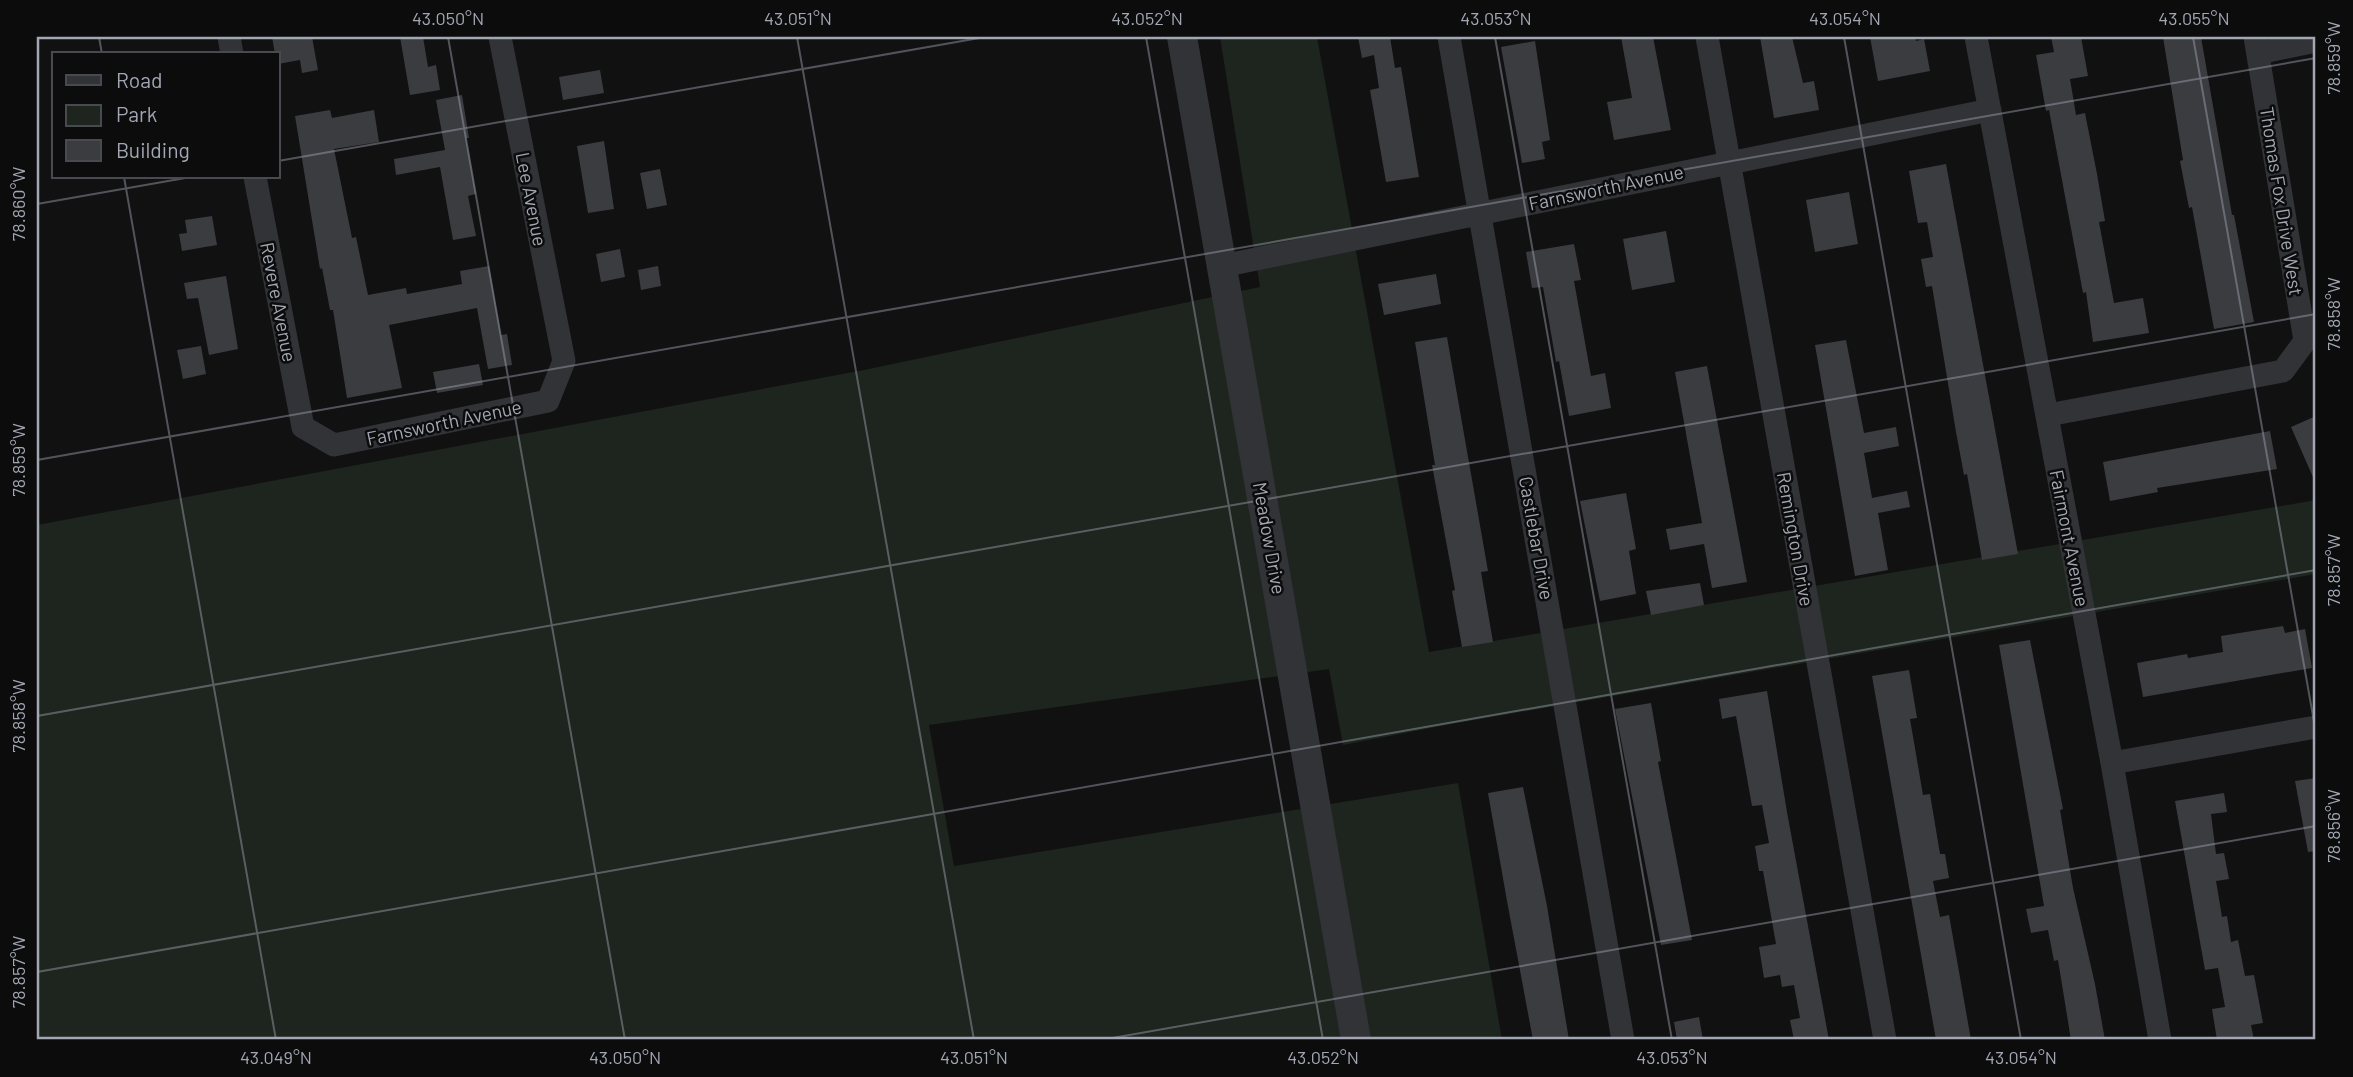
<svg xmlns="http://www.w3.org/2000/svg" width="2353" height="1077" font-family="Barlow,sans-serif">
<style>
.green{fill:#1d251e}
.building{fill:#3b3c40}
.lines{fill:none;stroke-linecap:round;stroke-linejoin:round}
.minor{stroke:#323337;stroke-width:23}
.tertiary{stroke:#323337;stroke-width:30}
.ticks{fill:none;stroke:#a2a7b3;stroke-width:2;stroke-opacity:0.45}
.labels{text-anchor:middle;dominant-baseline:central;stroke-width:5;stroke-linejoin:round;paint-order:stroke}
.street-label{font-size:19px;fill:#a2a7b3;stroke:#0c0c0d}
.neatline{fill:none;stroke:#a2a7b3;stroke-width:2.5}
.ticks-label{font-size:18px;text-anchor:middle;fill:#a2a7b3}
</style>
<rect width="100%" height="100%" fill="#111112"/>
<path class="green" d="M1220,37H1317L1429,652L2316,500V574L1446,725L1343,745L1329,669L929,725L954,866L1458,783L1502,1040H37V525L864,370L1260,287Z"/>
<path class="building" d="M272,37H312L318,70L302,73L300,60L278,64V54H275Z
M400,37H423L428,67L436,65L440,90L410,95Z
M1358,37H1390L1395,68L1401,67L1419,177L1386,182L1370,90L1379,88L1374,55L1362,58Z
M1621,37H1653L1671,130L1614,140L1607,102L1632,98Z
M1760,37H1792L1803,83L1814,81L1819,110L1774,118Z
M1870,37H1915L1916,41L1924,39L1930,71L1878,81Z
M2051,37H2081L2088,76L2070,79L2076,115L2085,113L2097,174L2105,221L2099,222L2114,303L2143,298L2149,333L2093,342L2086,292L2083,293L2049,110L2046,111L2036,55L2054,52Z
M2163,37H2201L2232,215H2234L2254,322L2214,329L2192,207L2189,208L2180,161L2183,160Z
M1535,41L1550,140L1542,142L1545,159L1522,163L1501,47Z
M600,70L604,93L563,100L559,77Z
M462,95L469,138H466L476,194L468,196L476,236L453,240L440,167L396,175L394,159L445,150L436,100Z
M330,110L332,118L374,110L379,142L334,149L352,238L356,237L368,295L406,288L407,294L462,284L460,271L489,266L501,335L507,334L512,365L488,369L477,308L389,325L402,388L347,398L333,310H330L322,268L320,269L295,116Z
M604,141L614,209L588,213L577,146Z
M1946,164L2018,554L1982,560L1967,474L1964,475L1956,432L1932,286L1926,287L1921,259L1933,257L1927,222L1918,223L1909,171Z
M660,169L667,205L647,209L640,173Z
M1849,192L1858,244L1815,252L1806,200Z
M212,216L217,245L182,251L179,234L187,233L185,220Z
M1666,231L1675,282L1632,290L1623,239Z
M1574,244L1581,280L1574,281L1591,376L1605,373L1611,408L1569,416L1559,361L1556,362L1543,287L1532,288L1526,252Z
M620,249L625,277L601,282L596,254Z
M658,266L661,286L641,290L638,270Z
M1436,274L1441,304L1384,315L1378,284Z
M226,276L238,349L209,355L198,298L187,299L184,283Z
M1447,337L1488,571L1481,572L1493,642L1462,647L1452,591L1455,590L1432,465H1435L1415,342Z
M1846,340L1864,433L1896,427L1899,446L1864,453L1872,498L1907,491L1910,507L1878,513L1888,570L1855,576L1815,345Z
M201,346L206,374L183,379L177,350Z
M479,364L483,385L437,393L433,372Z
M1707,366L1747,582L1712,588L1704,544L1670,550L1666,529L1702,523L1675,372Z
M2316,416V484L2291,427Z
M2270,431L2277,469L2157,488L2158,492L2110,501L2103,462Z
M1626,493L1636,549L1629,551L1636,594L1600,601L1580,501Z
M1700,583L1704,605L1651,615L1646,591Z
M2283,626L2285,633L2305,629L2312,668L2143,697L2137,663L2187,654L2188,658L2223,652L2221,636Z
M2030,640L2063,809L2060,810L2073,888L2095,984L2105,1040H2071L2058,960L2054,961L2048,930L2031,933L2026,909L2044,906L1999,645Z
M1909,670L1917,718L1910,719L1923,795L1930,794L1940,854H1945L1949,878L1933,881L1940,917L1949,915L1971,1040H1936L1872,676Z
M1767,691L1787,812L1829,1040H1794L1790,1020L1800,1018L1794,985L1782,987L1780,975L1764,978L1759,947L1776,944L1763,871H1759L1755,846L1769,843L1762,805L1752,806L1736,716L1722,719L1719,699Z
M1651,703L1661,761L1658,762L1692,940L1661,945L1615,709Z
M2316,778V851L2308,852L2295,781Z
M1523,787L1547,906L1569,1040H1533L1507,901L1488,793Z
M2224,793L2227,812L2211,814L2216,854L2224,853L2229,879L2216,881L2222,917L2227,916L2231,942L2238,940L2245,976L2254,975L2263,1023L2251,1025L2254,1040H2217L2212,1009L2225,1007L2218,968L2205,970L2175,801Z
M1699,1017L1703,1040H1677L1674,1022Z"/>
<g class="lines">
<path class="minor" d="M229,37L232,54
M1449,37L1623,1040
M1707,37L1885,1040
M1976,37L2112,763L2160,1040
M2258,53L2316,41
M255,177L303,427L334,445L548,401L564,361L500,37
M1222,266L1990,110
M2048,415L2283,371L2305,341L2255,37
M2112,763L2316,727"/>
<path class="tertiary" d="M1182,37L1356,1040"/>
</g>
<path class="ticks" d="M99,37L102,54M448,37L625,1040M797,37L974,1040M1146,37L1323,1040M1495,37L1672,1040M1844,37L2021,1040M2193,37L2316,733M278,161L985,37M124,177L276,1040M37,204L191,177M37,460L2316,58M37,716L2316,314M37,972L2316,570M1101,1040L2316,826"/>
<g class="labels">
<g class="street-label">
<text transform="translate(1606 187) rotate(-12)">Farnsworth Avenue</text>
<text transform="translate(532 199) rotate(79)">Lee Avenue</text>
<text transform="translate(2282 201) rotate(81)">Thomas Fox Drive West</text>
<text transform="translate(279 302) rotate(79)">Revere Avenue</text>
<text transform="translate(444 422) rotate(-12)">Farnsworth Avenue</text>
<text transform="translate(1270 538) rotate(80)">Meadow Drive</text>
<text transform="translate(1537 538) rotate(80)">Castlebar Drive</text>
<text transform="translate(2070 538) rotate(79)">Fairmont Avenue</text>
<text transform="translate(1796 539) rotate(80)">Remington Drive</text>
</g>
</g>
<rect width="2353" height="1077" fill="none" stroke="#0c0c0d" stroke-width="77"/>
<rect x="52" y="52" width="228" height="126" fill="#0c0c0d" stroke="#484a4f" stroke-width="2"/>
<rect x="66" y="75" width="35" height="10" fill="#323337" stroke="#484a4f" stroke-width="2"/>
<text x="116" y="88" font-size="21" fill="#a2a7b3">Road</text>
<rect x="66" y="105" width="35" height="21" fill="#1d251e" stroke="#484a4f" stroke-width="2"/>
<text x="116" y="122" font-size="21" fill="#a2a7b3">Park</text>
<rect x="66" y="140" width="35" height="21" fill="#3b3c40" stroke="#484a4f" stroke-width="2"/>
<text x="116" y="158" font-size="21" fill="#a2a7b3">Building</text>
<rect x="38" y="38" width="2276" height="1000" class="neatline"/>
<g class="ticks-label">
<text x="448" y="25">43.050°N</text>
<text x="798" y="25">43.051°N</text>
<text x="1147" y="25">43.052°N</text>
<text x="1496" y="25">43.053°N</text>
<text x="1845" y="25">43.054°N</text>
<text x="2194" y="25">43.055°N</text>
<text transform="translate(2334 58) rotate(-90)" y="6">78.859°W</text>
<text transform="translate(19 204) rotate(-90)" y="6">78.860°W</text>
<text transform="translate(2334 314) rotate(-90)" y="6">78.858°W</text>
<text transform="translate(19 460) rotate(-90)" y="6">78.859°W</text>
<text transform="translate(2334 570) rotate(-90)" y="6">78.857°W</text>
<text transform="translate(19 716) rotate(-90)" y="6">78.858°W</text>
<text transform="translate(2334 826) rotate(-90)" y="6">78.856°W</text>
<text transform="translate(19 972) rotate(-90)" y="6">78.857°W</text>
<text x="276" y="1064">43.049°N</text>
<text x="625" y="1064">43.050°N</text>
<text x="974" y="1064">43.051°N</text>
<text x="1323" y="1064">43.052°N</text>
<text x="1672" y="1064">43.053°N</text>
<text x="2021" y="1064">43.054°N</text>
</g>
</svg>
